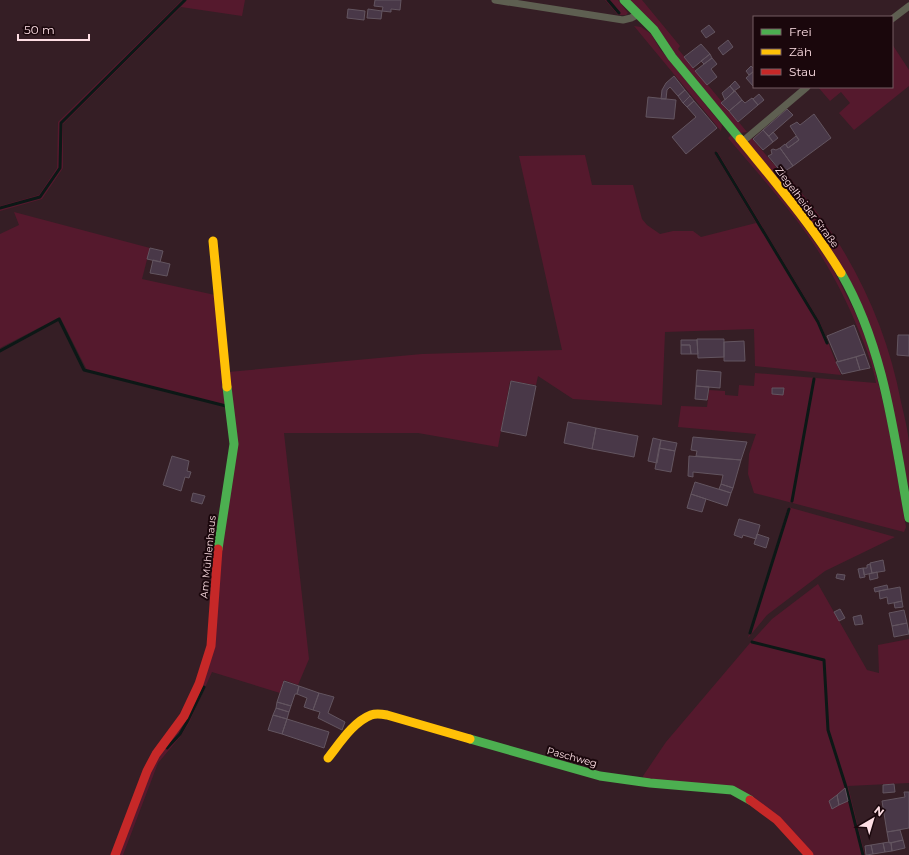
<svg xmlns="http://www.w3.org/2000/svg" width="909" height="855" font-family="Montserrat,sans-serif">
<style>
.green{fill:#55192d}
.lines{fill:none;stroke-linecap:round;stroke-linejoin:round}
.stream{stroke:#0c1816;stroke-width:3}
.building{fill:#493848;stroke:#635560}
.street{stroke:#5e5f51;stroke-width:7}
.fast{stroke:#4caf50;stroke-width:9}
.slow{stroke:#ffc107;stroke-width:9}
.jam{stroke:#c62828;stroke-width:9}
.labels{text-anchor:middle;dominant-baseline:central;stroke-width:4;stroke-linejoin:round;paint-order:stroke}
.street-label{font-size:10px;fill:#fddee4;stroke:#1a070c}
</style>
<rect width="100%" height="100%" fill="#351e25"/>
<path class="green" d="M182,0H245L242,16L181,7L63,124V168L42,199L0,211V206L39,195L57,168L58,122Z
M605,0H618L628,13L626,15H618Z
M630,0H642L680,46L678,49L747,132L740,133Z
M634,26L641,27L651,34L660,49L722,125L721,131Z
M892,44L909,70V86L854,130L839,113L850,103L841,92L830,101L818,87H892Z
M731,135L778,191L830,263L854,310L869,346L887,418L906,527L904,532L754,493L748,474L749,454L756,434L678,427L681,406L707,407L709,390L725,391V395L738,396L739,385L754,386L755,373L876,383C873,365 866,348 859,331C846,299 830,268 811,240C786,204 756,171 728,138Z
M750,136L782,174L785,172C802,194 821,216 836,239C868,289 890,344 901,402C904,415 908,430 909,443C909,458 909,474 909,489L864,311L749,144Z
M717,151L820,322L841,375L755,366L754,329L665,332L662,405L573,399L538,376L536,385L510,381L498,447L418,433H284L309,659L298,685L284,680L280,693L212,672L189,723L180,737L158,763L123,855H118L147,778L203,685L219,553L236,444L228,372L422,354L562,350L519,156L585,155L592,185H633L642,219L647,225L660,234L673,231H693L701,237L756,223L714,153Z
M14,212L150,248L142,279L215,295L226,405L87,370L60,317L0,348V234L19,225Z
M788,507L895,537L825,571L767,615L748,638Z
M818,584L867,670L879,673L878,645L909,639V783L848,786L865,855H812L751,795L644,779L643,776L666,742L750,643L772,619Z"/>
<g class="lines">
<path class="stream" d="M608,0L619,13
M716,153L818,322L827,343
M0,208L40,197L60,168L61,123L185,0
M0,351L59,319L84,370L226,406
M792,501L814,379
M750,633L789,509
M752,642L824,660L828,730L846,787L863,855
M167,748L180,734L187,722L204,687"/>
</g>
<path class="building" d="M375,0H401L400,10L391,9V12L382,11L383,7L374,6Z
M348,9L365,11L364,20L347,18Z
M368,9L382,11L381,19L367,18Z
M709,25L715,32L706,38L701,31Z
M728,40L733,47L723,55L718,48Z
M701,44L710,54L693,68L684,57Z
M710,54L712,58L704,64L701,61Z
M712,58L717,64L711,69L717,77L707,85L695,71Z
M751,66L754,69V71L749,75L746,71Z
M754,71V85L753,86L746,78Z
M674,76L685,90L678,96L670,87L667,90L666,99H661L662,90L666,83Z
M735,81L740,87L734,91L730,86Z
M730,86L734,91L725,100L722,93Z
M685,90L690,96L683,103L678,96Z
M735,91L742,100L729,111L721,103Z
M759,94L764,100L758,105L753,99Z
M690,96L694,101L687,107L683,103Z
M648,97L676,100L674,119L646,117Z
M752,98L758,105L738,122L729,111L742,100L745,103Z
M694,101L717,128L686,154L672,137L696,117L687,107Z
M787,109L793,115L769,136L763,130Z
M814,114L831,138L793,166L780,148L785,144L788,148L799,140L790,126L797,122L800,125Z
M763,130L773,142L763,150L753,139Z
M773,132L778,138L773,142L769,136Z
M796,136L799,140L788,148L786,144Z
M780,148L793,166L782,173L768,156L772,154L771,150L773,149L776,150Z
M150,248L163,251L160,262L147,259Z
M153,260L170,264L167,276L150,273Z
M854,325L865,354L838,362L827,336Z
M898,335H909V356L897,355Z
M724,339V357L698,358L697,339Z
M681,340H697L698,354H691L690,345H681Z
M744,341L745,361H724V342Z
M681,345H690L691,354H681Z
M865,354L870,368L860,370L856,357Z
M856,357L860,370L842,374L836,362Z
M697,370L721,372L720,388L696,386Z
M511,381L536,386L526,436L501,431Z
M696,386L709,387L707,400L695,399Z
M772,388H784L783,395L772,394Z
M568,422L596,428L592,449L564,443Z
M596,428L638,436L634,457L592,449Z
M693,437L747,442L741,460L696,456L697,451L691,450Z
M653,438L661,440L657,463L648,461Z
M661,440L677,443L675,451L659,448Z
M659,448L675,451L671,472L655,469Z
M172,456L189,461L187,471L191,472L189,478L185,477L181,491L163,485Z
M689,456L741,460L733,488L721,484L723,475H722L693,472V477L688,476Z
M695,482L731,493L727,506L691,494Z
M721,484L733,488L731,493L719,489Z
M193,493L205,496L202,504L191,501Z
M691,494L706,499L702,512L687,508Z
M739,519L760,525L756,539L743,535L742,538L734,535Z
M757,534L769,538L766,548L754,544Z
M883,560L885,571L872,573L870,563Z
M870,564L872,573L864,575L863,568H867V565Z
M863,568L865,577L860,578L858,569Z
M877,572L878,578L870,580L869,574Z
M837,574L845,575L844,580L836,578Z
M887,585L888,589L875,592L874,588Z
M900,587L902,601L888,604L887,597L880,599L879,591Z
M902,601L903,607L895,608L894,603Z
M840,609L845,618L839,621L834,612Z
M904,610L907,623L892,626L889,613Z
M861,615L863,624L855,625L853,617Z
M907,623L909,634L894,637L892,626Z
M284,681L299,686L297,694H295L291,706L277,702Z
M299,686L319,693L313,710L304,707L307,698L297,694Z
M319,693L334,697L328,713L345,722L342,730L318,718L320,712L313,710Z
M277,702L291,706L289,712L276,708Z
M276,708L289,712L287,719L273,715Z
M273,715L287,719L282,734L268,730Z
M287,719L329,732L324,748L282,734Z
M894,784L895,792L883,793V785Z
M845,788L848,801L839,805L837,795Z
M904,792H909V828L887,832L882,801L905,797Z
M837,795L839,805L832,809L829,801Z
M900,830L903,840L889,843L887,832Z
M903,840L905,848L892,851L891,843Z
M889,842L891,843L892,851L885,852L883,843Z
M883,843L885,852L873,854L871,845Z
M871,845L873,854L866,855L865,846Z"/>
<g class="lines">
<path class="street" d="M495,0L623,20L631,18L637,15
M892,19L909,6
M742,142L807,87"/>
<path class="fast" d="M624,0L654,30L672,57L740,139
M841,273C884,347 894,435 909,518
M218,549L234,444L227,387
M470,739L600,776L650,783L732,790L750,800"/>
<path class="slow" d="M740,139C775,182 812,225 841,273
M213,241L227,387
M328,758C340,743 353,722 371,715C376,713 382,714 387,715L470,739"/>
<path class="jam" d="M750,800L777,820L809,855
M115,855L147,771L156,754L184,716L199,684L211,646L218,549"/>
</g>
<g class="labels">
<g class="street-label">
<text transform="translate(807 207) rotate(53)">Ziegelheider Straße</text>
<text transform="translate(208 557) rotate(-84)">Am Mühlenhaus</text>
<text transform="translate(572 757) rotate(15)">Paschweg</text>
</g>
</g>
<rect x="753" y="16" width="140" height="72" fill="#1a070c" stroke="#755d62"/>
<rect x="761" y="29" width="20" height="6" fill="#4caf50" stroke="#755d62"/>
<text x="789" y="36" font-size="12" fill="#fddee4">Frei</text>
<rect x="761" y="49" width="20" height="6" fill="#ffc107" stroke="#755d62"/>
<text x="789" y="56" font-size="12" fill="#fddee4">Zäh</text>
<rect x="761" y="69" width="20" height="6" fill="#c62828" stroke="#755d62"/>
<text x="789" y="76" font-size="12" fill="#fddee4">Stau</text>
<g transform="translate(873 819) rotate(38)" stroke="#1a070c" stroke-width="3" paint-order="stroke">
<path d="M0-3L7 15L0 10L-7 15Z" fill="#fddee4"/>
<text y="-6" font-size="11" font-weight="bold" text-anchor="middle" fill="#fddee4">N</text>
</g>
<path d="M18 34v6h71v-6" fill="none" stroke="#fddee4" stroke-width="2"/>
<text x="24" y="34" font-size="12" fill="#fddee4" stroke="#1a070c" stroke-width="3" paint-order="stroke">50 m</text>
</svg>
